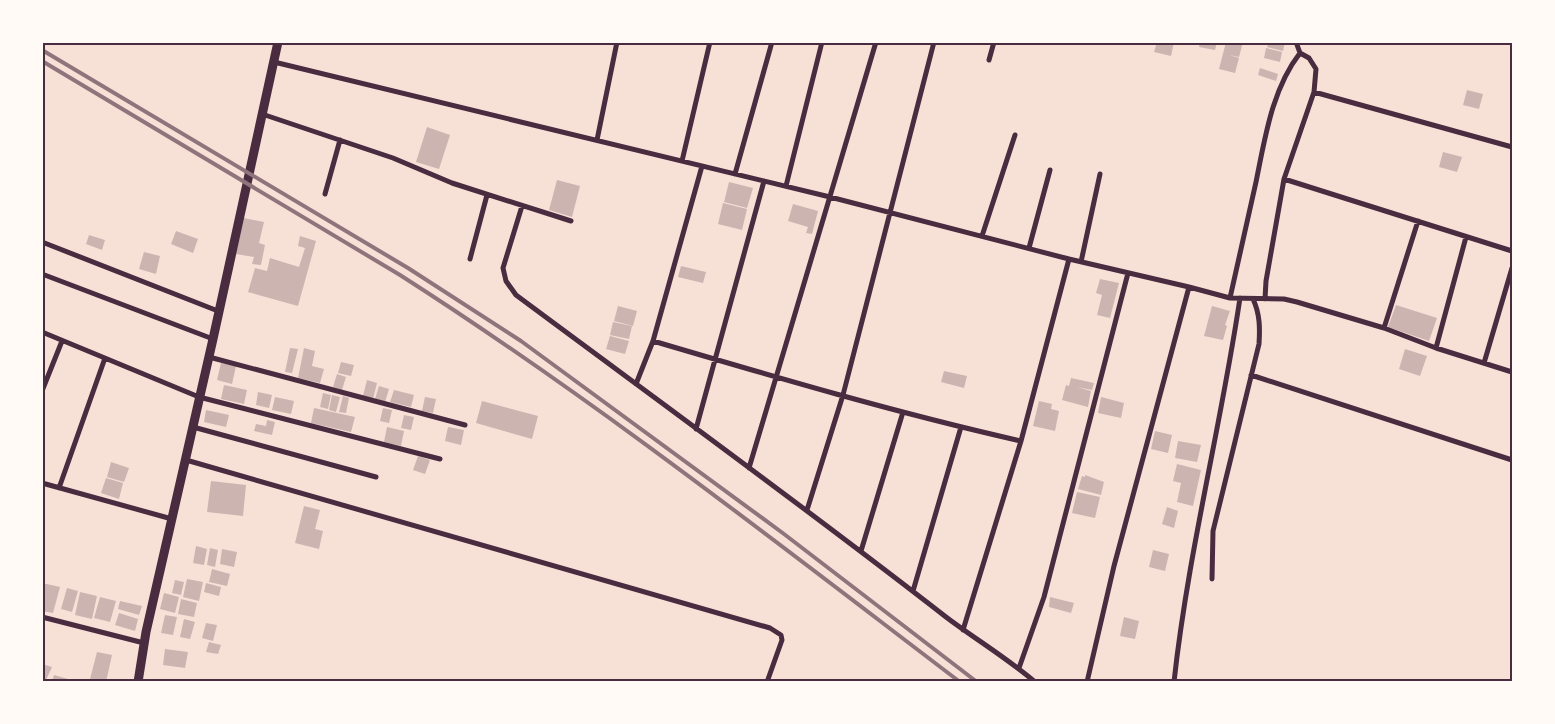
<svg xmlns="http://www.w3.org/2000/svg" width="1555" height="724" font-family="'DM Sans',sans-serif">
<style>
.building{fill:#ccb4b1}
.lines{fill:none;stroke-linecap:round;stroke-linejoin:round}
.minor{stroke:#4a2c40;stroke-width:5}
.tertiary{stroke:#4a2c40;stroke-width:9}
.rail{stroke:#8f747c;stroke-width:4}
.neatline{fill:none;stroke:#4a2c40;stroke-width:2}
</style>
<rect width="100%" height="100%" fill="#f7e1d7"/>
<path class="building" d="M1157,42H1174L1171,56L1154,52Z
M1200,42H1217L1215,50L1199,47Z
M1226,42H1243L1239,57L1229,55L1239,58L1235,73L1219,69Z
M1269,42H1285L1283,51L1267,47Z
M1266,48L1282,52L1280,62L1264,58Z
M1260,68L1278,74L1276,81L1258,75Z
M1467,90L1483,94L1479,109L1463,105Z
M427,127L450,135L439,169L416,162Z
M1443,152L1462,157L1457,172L1439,167Z
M557,180L580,186L572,217L549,210Z
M729,182L753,188L747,208L724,202Z
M723,203L747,209L742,230L718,224Z
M793,204L818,211L812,234L806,233L808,227L788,221Z
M244,218L264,222L259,243L265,245L261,265L252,264L254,257L236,254Z
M176,231L198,239L193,253L171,244Z
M89,235L105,240L102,250L86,244Z
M300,236L316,241L298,306L248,292L255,268L267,271L270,258L299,267L305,248L298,246Z
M144,252L160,256L156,274L139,269Z
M681,266L706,272L703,283L678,277Z
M1100,279L1119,283L1110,318L1097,315L1102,295L1096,293Z
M1396,305L1437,318L1429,341L1388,327Z
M618,306L637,311L633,326L614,321Z
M1212,306L1230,311L1225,325L1227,326L1223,340L1204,336Z
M613,322L632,326L629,339L610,335Z
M610,336L629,341L625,354L606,349Z
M290,348L298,349L292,373L285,372Z
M304,348L315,351L312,366L324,369L320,383L298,378Z
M1405,349L1427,356L1420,376L1399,369Z
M341,362L354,365L351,376L338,373Z
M221,363L236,366L232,384L217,380Z
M944,371L967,376L964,388L941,382Z
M337,374L346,377L342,390L333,387Z
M1071,378L1094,383L1092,390L1077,387L1091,391L1088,407L1062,400L1066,385L1069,386Z
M367,380L377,383L373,399L363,396Z
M224,385L247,390L244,404L221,399Z
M379,386L389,389L385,402L375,399Z
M394,390L414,395L411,407L390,402Z
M258,392L272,395L269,408L256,405Z
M323,393L331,395L328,409L320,407Z
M332,395L340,397L336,412L329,410Z
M343,396L349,398L346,413L339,412Z
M275,397L294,401L291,414L272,410Z
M425,397L436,399L433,413L422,411Z
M1101,397L1124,403L1121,418L1098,413Z
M482,401L538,416L532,439L476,423Z
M1039,401L1052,404L1051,409L1059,411L1055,431L1033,426Z
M314,408L355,417L351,432L311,423Z
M383,408L392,410L389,423L380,421Z
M206,410L229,415L226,427L204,422Z
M404,415L414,417L411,430L401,428Z
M267,420L275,422L272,435L254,431L256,424L266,426Z
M387,427L404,431L401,446L384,442Z
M448,427L464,430L461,445L445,441Z
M1155,431L1172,435L1168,453L1151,449Z
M1178,441L1201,445L1197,462L1175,458Z
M418,456L430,460L425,474L413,470Z
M111,462L129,468L124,482L107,477Z
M1177,464L1201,470L1193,506L1177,502L1181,483L1173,481Z
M1085,475L1104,482L1101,495L1078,489L1082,476L1085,477Z
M106,478L123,483L119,499L101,493Z
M211,481L246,485L243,516L207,512Z
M1077,492L1100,497L1095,518L1072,513Z
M304,506L320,510L315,529L323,531L319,549L295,543Z
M1167,507L1178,511L1174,528L1162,524Z
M196,546L207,549L204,565L193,563Z
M210,548L218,550L215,567L207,565Z
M222,549L237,552L234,567L220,564Z
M1153,550L1169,554L1165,571L1149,567Z
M212,569L230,574L227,586L209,582Z
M187,579L203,582L199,601L183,597Z
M175,580L184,582L181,595L172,593Z
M42,583L60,587L53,613L42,611Z
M206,583L221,587L219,596L204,592Z
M67,588L78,591L72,612L61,609Z
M80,592L97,596L92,619L75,615Z
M164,593L179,597L175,613L160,609Z
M100,597L116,601L110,622L94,618Z
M1050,597L1074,603L1071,613L1049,607Z
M181,599L197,603L194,617L178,614Z
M120,601L142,606L139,615L118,609Z
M119,613L138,619L135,631L115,625Z
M165,615L177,617L173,635L161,633Z
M1124,617L1139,621L1135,639L1120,636Z
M184,619L195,622L190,639L180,637Z
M206,623L217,625L213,641L202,638Z
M209,642L221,645L218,654L206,652Z
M165,649L188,652L185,668L163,665Z
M97,652L112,655L106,682L90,679Z
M42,664L52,667L46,680L42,679Z
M54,675L75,681V682H52Z"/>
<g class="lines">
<path class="minor" d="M989,60L994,42
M274,62L830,197L1069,259L1189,287L1230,298L1284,299L1297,302L1384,328L1436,348L1512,372
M1314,92L1512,147
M262,114L393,158L452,183L571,221
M597,140L617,42
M682,161L710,42
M735,174L772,42
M1284,179L1512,251
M786,186L822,42
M325,194L340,140
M522,206L503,268L506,281L516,295C660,402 805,507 946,617C975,639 1007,658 1035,682
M982,236L1015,135
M42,242L218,311
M1029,248L1050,170
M470,259L487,195
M1081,262L1100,174
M42,274L213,339
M1230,298C1239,259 1247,221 1256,182C1265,138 1272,89 1300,53
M1265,299L1266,281L1284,179L1314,92L1316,69L1309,58L1300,53L1296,42
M1384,328L1418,221
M42,332L199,397L440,459
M653,341C775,377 897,413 1021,441
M1436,348L1466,237
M209,357L465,425
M1484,363L1512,268
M1251,375L1512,460
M636,384L653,341L702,166
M42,391L62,341
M193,427L376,477
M696,429L764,181
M186,460L770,628L781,635L782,640L767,682
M749,468L876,42
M42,483L172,519
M59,488L105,358
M807,510L843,395L934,42
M861,551L903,412
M1212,579L1213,531L1259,344C1260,328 1260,314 1253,299
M913,591L961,427
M42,617L144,643
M963,630L1021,441L1069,259
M1019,668L1044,597L1128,273
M1087,682L1114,566L1189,287
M1174,682C1188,553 1221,426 1240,298"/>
<path class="tertiary" d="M138,682L146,632L213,339L278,42"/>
<path class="rail" d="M42,50L408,268L521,341L784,534L977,682
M42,61L400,275C594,399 776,542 960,682"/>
</g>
<rect width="1555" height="724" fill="none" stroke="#fffaf5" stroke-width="88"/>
<rect x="44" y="44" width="1467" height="636" class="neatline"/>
</svg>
